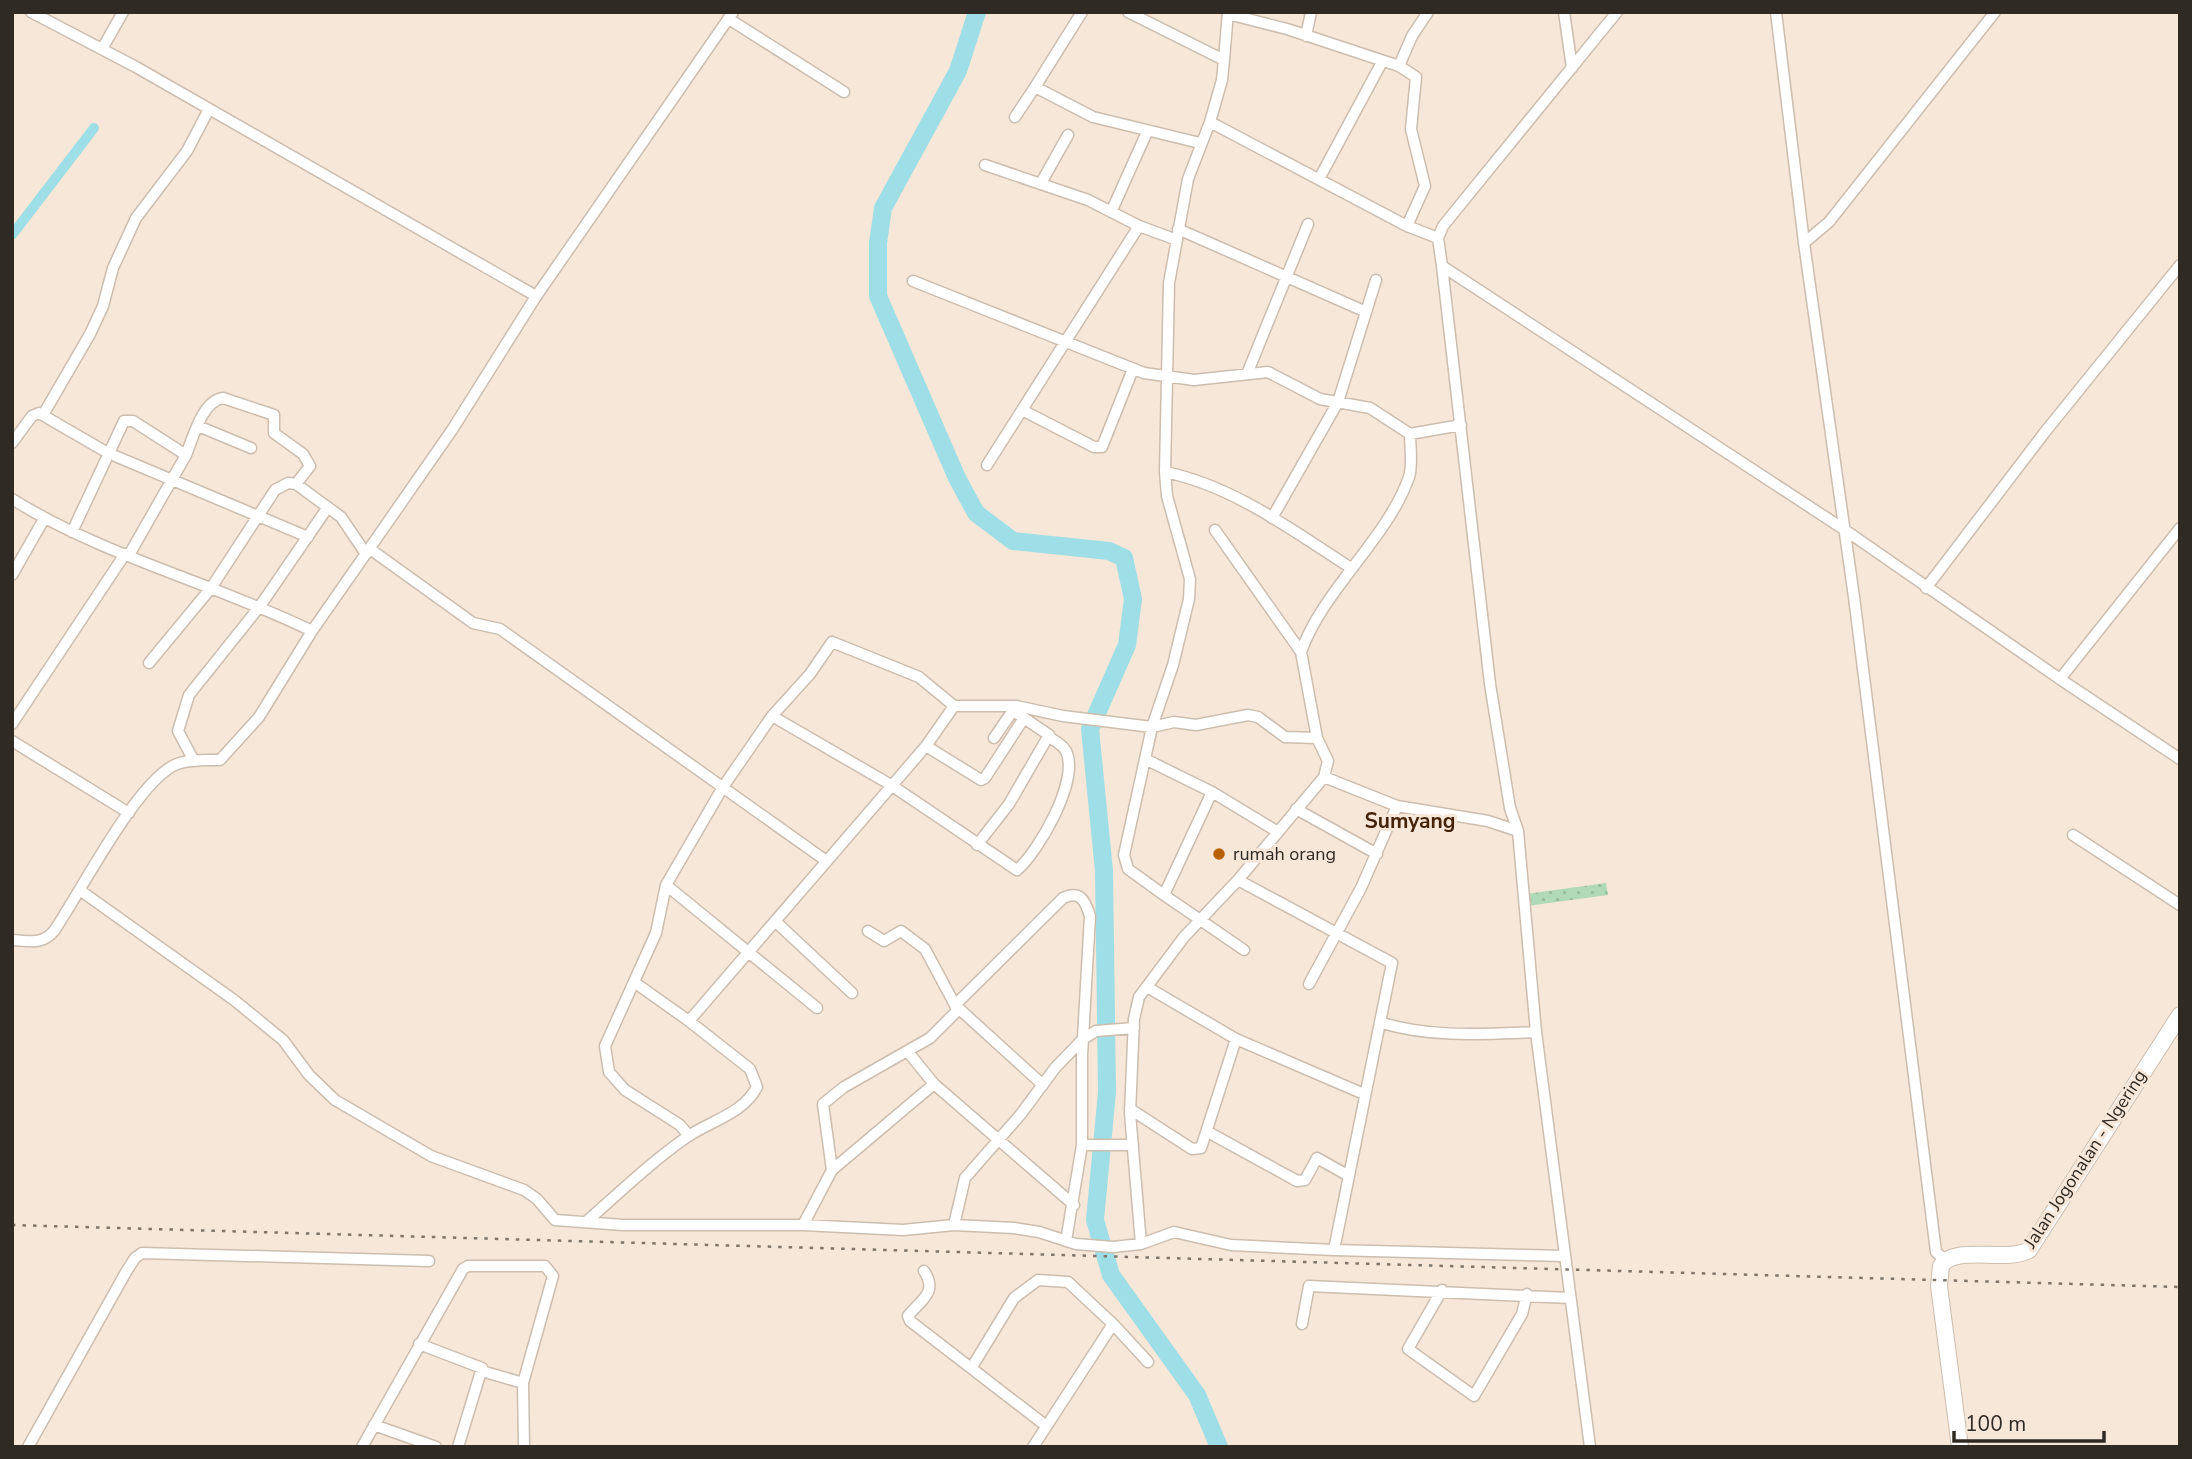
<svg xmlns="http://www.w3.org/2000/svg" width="2192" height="1459" font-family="'Nunito Sans',sans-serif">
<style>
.grass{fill:url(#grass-dots)}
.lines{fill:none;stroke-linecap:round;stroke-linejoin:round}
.canal{stroke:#9edee6;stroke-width:10}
.river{stroke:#9edee6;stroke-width:18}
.minor-casing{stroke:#ccbdae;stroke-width:13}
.secondary-casing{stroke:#ccbdae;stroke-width:18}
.minor{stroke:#fff;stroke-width:10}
.secondary{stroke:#fff;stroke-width:16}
.rail{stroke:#7f756b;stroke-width:2.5;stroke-dasharray:3.5 7;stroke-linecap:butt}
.poi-dot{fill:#b96000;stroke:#f7e7d8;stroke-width:2.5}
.labels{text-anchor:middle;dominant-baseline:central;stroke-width:6;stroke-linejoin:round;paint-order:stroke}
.poi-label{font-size:18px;fill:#302a24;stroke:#f7e7d8;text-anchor:start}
.street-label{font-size:18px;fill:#302a24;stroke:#f7e7d8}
.quarter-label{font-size:21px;font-weight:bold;fill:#43240b;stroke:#f7e7d8}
</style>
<defs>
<pattern id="grass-dots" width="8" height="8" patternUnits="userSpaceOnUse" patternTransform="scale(1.75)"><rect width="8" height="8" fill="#b0d9b8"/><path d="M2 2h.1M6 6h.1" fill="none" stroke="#98ba9e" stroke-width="1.8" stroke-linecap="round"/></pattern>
</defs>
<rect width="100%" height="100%" fill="#f7e7d8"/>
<path class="grass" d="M1606,883L1608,895L1527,906L1526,894Z"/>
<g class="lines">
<path class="canal" d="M12,235L94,128"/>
<path class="river" d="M977,12L958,71L883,208L878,243V296L957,478L976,513L1013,541L1109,551L1124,558L1133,599L1127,645L1090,729L1104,871L1107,1092L1095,1220L1111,1275L1197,1395L1219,1447"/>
<defs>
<path id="minor" d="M31,12L136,67L536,296
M1082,12L1035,87L1093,117L1200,143
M1128,12L1224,60L1222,80L1210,122L1407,226L1438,238
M1564,12L1572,68
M1617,12L1443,226L1438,238L1442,266L1845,530L2060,679
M1776,12L1804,243L1854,597L1936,1252L1945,1260
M1228,14L1287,29L1399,66L1416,77L1411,129L1425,186L1407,226
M729,19L844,92
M1306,36L1311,12
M102,49L123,12
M1224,60L1228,12
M1399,66L1412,36L1428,12
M1015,117L1035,87
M985,165L1088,200L1139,226L1177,240
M1319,179L1382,62
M1041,183L1068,135
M1112,210L1147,132
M1178,229L1364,311
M1804,243L1829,222L1995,12
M1442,266L1490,684L1510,808L1518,831L1536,1032L1590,1447
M913,281L1144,373L1194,380L1268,372L1320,399L1370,408L1410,434L1461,425
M1247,374L1308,224
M1022,410L1094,447H1102L1133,369
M43,415L90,334L103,306L113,268L136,218L187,151L208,111
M198,426L251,448
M12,443L32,416L39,413L108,453L308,537
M987,465L1139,226
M1165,472C1234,486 1293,531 1351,568
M12,499C105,557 214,583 312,631
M1272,518L1338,402L1376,280
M2180,528L2060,679L2180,759
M1215,530L1301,652
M72,532L124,421H133L186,455C193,438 202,401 223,398L274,415V433L303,454L310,466L296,484L341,517L366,554
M370,549L473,623L500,629L825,860
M129,555L186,455
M12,575L44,519
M1926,588L2045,432L2180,265
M149,663L211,588L275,490L288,483L296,484
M772,716L891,785L1017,870C1039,851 1080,780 1066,751C1062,744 1055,741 1049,737
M12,724L125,554
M994,738L1016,706
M12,741L129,813
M926,746L981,780L985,778L1024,718
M1145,759L1212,792
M194,761L178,731L189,695L260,606L328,507
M1397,806L1488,821L1518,831
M1296,809L1377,854
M2073,835L2180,905
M977,845L1009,804L1049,735L1018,714L1017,706
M666,885L817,1008
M81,891L234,1000L283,1040L309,1075L335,1100L431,1156L524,1190L537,1199L555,1220L623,1225H803L903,1230L954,1225L1014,1228L1039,1232L1076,1244L1113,1247L1141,1244L1174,1232L1231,1245L1334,1250L1392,963L1238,880
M1164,895L1128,869L1124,855L1152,727L1174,722L1196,725L1248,715L1258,717L1285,737L1317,738
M776,922L852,993
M868,931L884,941L901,931L925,949L955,1005L1043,1085
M12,940C30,941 42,945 54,931C80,893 138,779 177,764C190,759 207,760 220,760L259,717L312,631L452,430L535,298L733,12
M1244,950L1164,895L1212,792L1278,832
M634,982L689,1021L926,746L954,706
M1309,984L1361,888L1397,806L1324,777
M1147,987L1236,1039L1364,1094
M1382,1023C1433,1038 1483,1034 1536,1032
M908,1052L934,1084L1074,1205
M1130,1109L1192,1149L1201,1148L1236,1039
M1208,1132L1297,1181L1305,1180L1317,1158L1349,1176
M689,1136L680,1125L625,1090L609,1072L605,1046L656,933L666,885L723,787L772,716L810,674L832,642L919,677L954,706H1016L1063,716L1152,727L1173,665L1189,599L1190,579L1167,496L1165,472L1169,283L1188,179L1210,122
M1082,1145H1133
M832,1170L934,1084
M586,1222C619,1193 651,1162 687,1137C710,1121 743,1114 757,1087L750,1069L689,1021
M803,1225L832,1170L823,1104L844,1087L930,1038L957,1011L955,1005L1063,898C1080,890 1085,900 1090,916L1082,1055V1145L1066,1241
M954,1225L965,1178L1021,1114L1055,1068L1083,1039L1096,1031L1134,1028
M1141,1244L1130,1113L1134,1019L1139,997L1184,937L1238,880L1324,777L1328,761L1317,738L1301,652C1322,591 1388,538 1409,477C1413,465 1410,447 1410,434
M1334,1250L1565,1256
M924,1271C938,1292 922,1299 908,1316L910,1321L1045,1425
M1442,1290L1408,1349L1474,1396L1522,1314L1527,1294
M1302,1324L1309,1286L1570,1298
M419,1344L482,1368L458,1447
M972,1367L1014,1298L1038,1280L1068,1282L1113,1324
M482,1371L523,1383
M374,1425L436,1447
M28,1447L126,1272L135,1258L142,1253L429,1261
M362,1447L463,1269L468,1266H545L553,1276L523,1383L524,1447
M1033,1447L1113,1324L1148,1362"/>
<path id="secondary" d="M1960,1447L1939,1286L1941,1266C1954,1244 2006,1263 2029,1250L2180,1015"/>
</defs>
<use href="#minor" class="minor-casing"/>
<use href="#secondary" class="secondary-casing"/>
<use href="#minor" class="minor"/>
<use href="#secondary" class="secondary"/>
<path class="rail" d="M12,1225L2180,1287"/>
</g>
<circle class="poi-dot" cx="1219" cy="854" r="7"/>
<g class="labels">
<g class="poi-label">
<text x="1233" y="854">rumah orang</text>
</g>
<g class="street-label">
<text transform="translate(2085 1159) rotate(-57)">Jalan Jogonalan - Ngering</text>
</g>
<g class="quarter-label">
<text x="1410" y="821">Sumyang</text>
</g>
</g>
<rect width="2192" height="1459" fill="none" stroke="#302a24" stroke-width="28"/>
<path d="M1954 1431v10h150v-10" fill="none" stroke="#302a24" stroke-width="3.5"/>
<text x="1965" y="1431" font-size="21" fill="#302a24" stroke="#f7e7d8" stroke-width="5" paint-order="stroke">100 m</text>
</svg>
